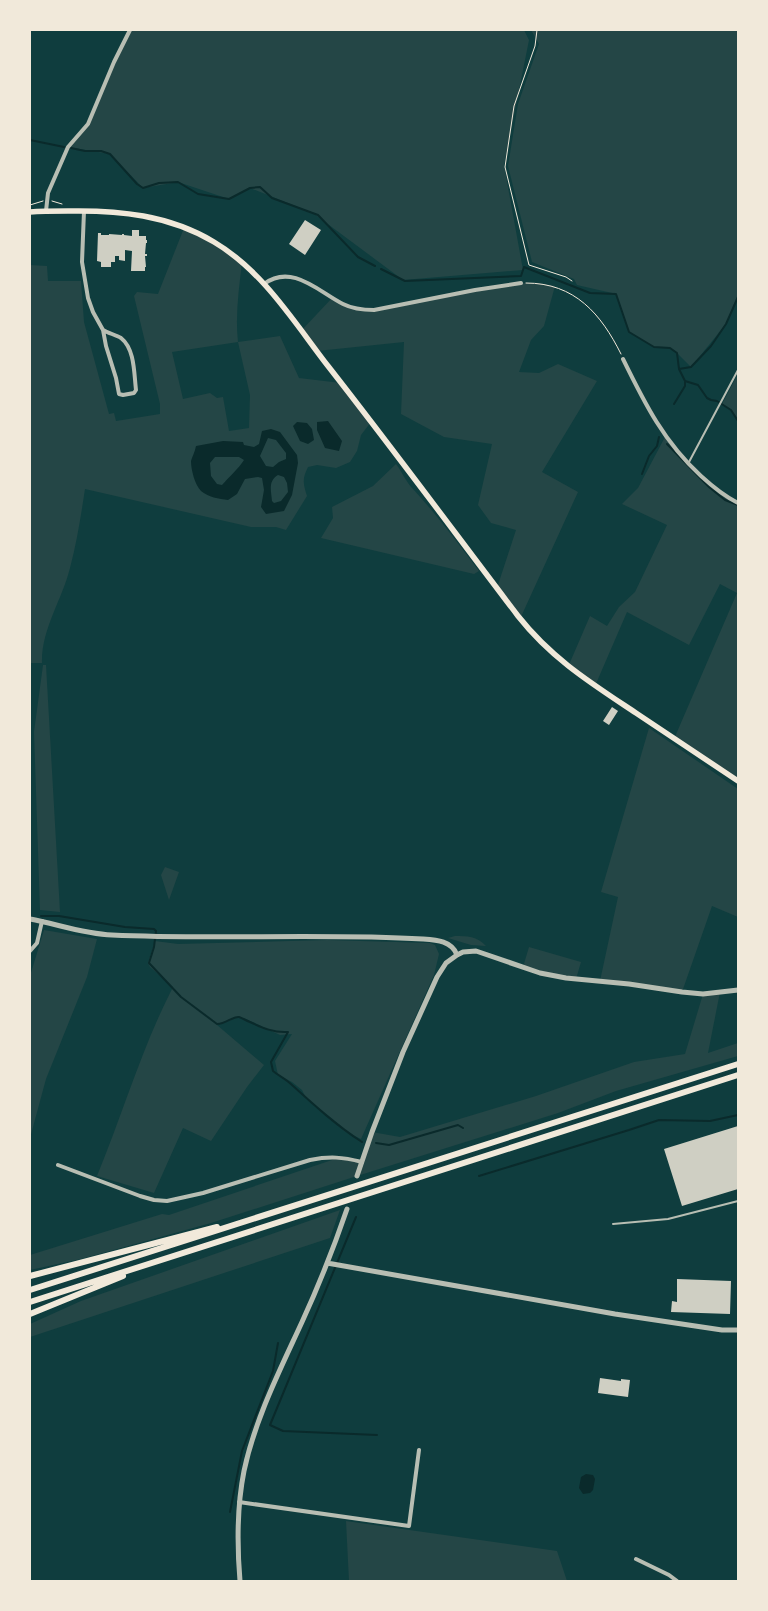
<svg xmlns="http://www.w3.org/2000/svg" width="768" height="1611" font-family="'Roboto Condensed',sans-serif">
<style>
.green{fill:#244646;fill-rule:evenodd}
.water{fill:#0a2a2b;fill-rule:evenodd}
.lines{fill:none;stroke-linecap:round;stroke-linejoin:round}
.stream{stroke:#0a2a2b;stroke-width:2}
.building{fill:#cfcfc3}
.path{stroke:#f1e9da;stroke-width:1}
.service{stroke:#b8beb3;stroke-width:2}
.minor{stroke:#b8beb3;stroke-width:4}
.tertiary{stroke:#b8beb3;stroke-width:5}
.secondary{stroke:#f1e9da;stroke-width:5.5}
.trunk{stroke:#f1e9da;stroke-width:6}
</style>
<rect width="100%" height="100%" fill="#0f3d3e"/>
<path class="green" d="M130,30H524L529,40L504,165L523,270L403,280L313,213L250,188L229,199L178,182L143,188L110,154L68,147L88,124Z
M531,30H738V294L726,324L691,367L677,353L670,348L654,347L629,332L616,295L612,293L577,285L574,279L532,262L508,166L518,104L539,44Z
M184,228L195,232L242,262C239,289 235,315 238,342L280,336L299,378L341,383L371,422L361,435L357,451L350,462L336,468L317,465L308,467C302,479 303,483 307,496L286,530L276,527H251L85,489C81,515 77,542 70,568C62,600 41,630 42,663H30V265L47,266L48,281H81L84,322L109,414L114,413L116,421L160,414V404L134,296L137,292L158,294ZM238,342L250,395L249,428L229,431L223,397L217,398L210,393L183,399L172,352Z
M521,283H538L555,286L544,326L531,340L519,372L539,373L558,364L597,381L542,472L578,492L520,619L497,588L516,530L491,523L478,505L492,444L444,437L401,414L404,342L317,351L301,331L333,297L338,301L362,310L409,304Z
M738,374V421L731,410L722,404Z
M665,437L672,446L718,491L738,503V781L674,739L737,593L720,584L689,645L627,612L595,686L568,667L590,616L607,626L619,607L635,592L667,525L622,504L638,488Z
M396,464C402,472 406,482 413,489C437,515 458,543 479,571L474,574L321,538L333,518L332,507L373,486Z
M43,665H46L60,912L40,910L34,732Z
M649,728L738,789V917L712,906L682,992L600,981L618,897L601,892Z
M165,867L179,872L169,900L161,875Z
M44,930L97,939L87,977L46,1079L30,1138V976Z
M455,936C467,936 477,936 486,946L471,945L448,938Z
M327,940L430,943L435,945L439,954L434,975L361,1139L344,1131L340,1125L306,1098L302,1090L292,1082L278,1075L275,1061L292,1034L280,1035L244,1018L237,1017L229,1021L217,1025L264,1065L247,1087L211,1141L183,1128L154,1193L97,1176C123,1113 142,1047 173,987L150,967L148,963L155,941L178,944Z
M529,947L581,962L576,979L523,967Z
M720,992L708,1053L738,1043V1056L616,1091L558,1113L357,1176L211,1223L81,1259L30,1270V1255L162,1214L169,1215L341,1157L362,1162L372,1132L400,1137L536,1096L634,1062L685,1054L703,994Z
M340,1210L330,1238L30,1337V1324L81,1301Z
M346,1521L557,1551L567,1581H349Z"/>
<path class="water" d="M328,421L342,441L339,451L325,448L317,430V422Z
M297,422L307,423L312,429L314,440L308,444L300,441L293,426Z
M271,429L280,432L297,455L298,463L292,495L284,511L266,514L261,507L264,490L262,478L258,477L245,479L237,494L228,500C219,499 208,497 201,491C195,485 191,470 191,461C192,457 195,452 196,446L223,441L243,442L244,445L254,447L259,444L262,431ZM268,438L276,440L286,453V459L279,462L273,467L266,466L260,456ZM215,457H239L244,460C239,468 229,477 222,485L217,484L211,476L210,463ZM278,475L284,477L287,483L288,492L281,501L274,503L272,501C271,490 268,481 278,475Z
M586,1474L593,1475L595,1479L593,1490L590,1493L583,1494L579,1488L581,1477Z"/>
<g class="lines">
<path class="stream" d="M30,140L64,147
M71,148L85,151H101L110,154L137,184L143,188L159,183L178,182L198,194L229,199L250,188L260,187L272,198L318,215L358,257L375,266
M381,269L405,281L521,276L524,267L590,293L616,294L629,332L654,347L670,348L677,353L679,369L685,381L698,385L707,398L711,400L717,401L731,410L738,421
M679,369L691,367L711,346L726,324L738,297
M674,404L685,386V382
M667,444L709,487L725,500L738,505
M642,474L649,456L657,446L659,437
M41,916H59L125,927L154,929L156,931L154,947L149,963L181,997L217,1024C226,1024 233,1016 239,1017C242,1018 247,1021 250,1022C263,1028 274,1033 288,1032L271,1062L273,1071C279,1076 286,1079 292,1085C314,1105 337,1126 362,1142
M376,1143L389,1145L458,1125L463,1128
M479,1176L629,1130L659,1120L710,1121L738,1115
M356,1217L270,1425L283,1431L377,1435
M230,1512L242,1451L273,1371L278,1343"/>
</g>
<path class="building" d="M305,220L321,230L305,255L289,244Z
M132,230H139V236H146V240H147V243H146L145,254H147V256H145L146,267H145V271H131L132,251L125,250V261L119,260V256H115V262H111V267H101V262L97,261L98,233H101V235H109V234L122,235V234H124V235L132,236Z
M612,707L618,711L609,725L603,721Z
M738,1126V1189L682,1206L664,1149Z
M677,1279L731,1281L730,1314L671,1312L672,1301L677,1302Z
M600,1378L621,1381V1379L630,1380L628,1397L598,1393Z"/>
<g class="lines">
<path class="path" d="M537,30L535,46L514,106L505,167L529,265L566,277L572,281
M52,201L62,204
M30,205L43,201
M526,283C575,283 601,314 621,354"/>
<path class="service" d="M689,462L738,370
M613,1224L668,1219L738,1201"/>
<path class="minor" d="M46,211L48,193L68,147L88,124L114,62L130,30
M84,211L82,262L88,298L93,312L103,330L106,346L116,378L119,394L123,395L134,393L136,390C134,374 135,349 121,338C116,335 108,333 103,330
M264,284C292,263 319,292 343,304C353,309 363,310 374,310L475,290L521,283
M623,359C645,404 664,442 701,476C713,487 724,496 738,503
M30,951L37,943L42,921
M58,1165L140,1196L154,1200L167,1201L203,1193L310,1160C330,1156 342,1157 362,1162
M239,1502L409,1526L419,1450
M636,1559L669,1575L677,1581"/>
<path class="tertiary" d="M30,919C57,924 84,934 112,935C216,940 320,933 423,939C437,940 452,941 457,955
M357,1176L372,1132L403,1052L437,977L446,963L457,955L463,952L476,951L540,973L566,978L629,984L682,992L703,994L738,990
M327,1263L615,1314L722,1330H738
M240,1581C237,1545 237,1506 244,1471C255,1419 280,1370 302,1322C319,1285 334,1247 347,1209"/>
<path class="secondary" d="M30,212C42,211 55,211 68,211C119,210 169,215 214,242C263,271 294,322 328,366C393,449 455,533 518,616C552,659 591,683 636,713C670,736 704,758 738,781"/>
<path class="trunk" d="M30,1276L217,1227
M30,1290L738,1064
M30,1302L738,1075
M30,1314L123,1276"/>
</g>
<rect width="768" height="1611" fill="none" stroke="#f1e9da" stroke-width="62"/>
</svg>
